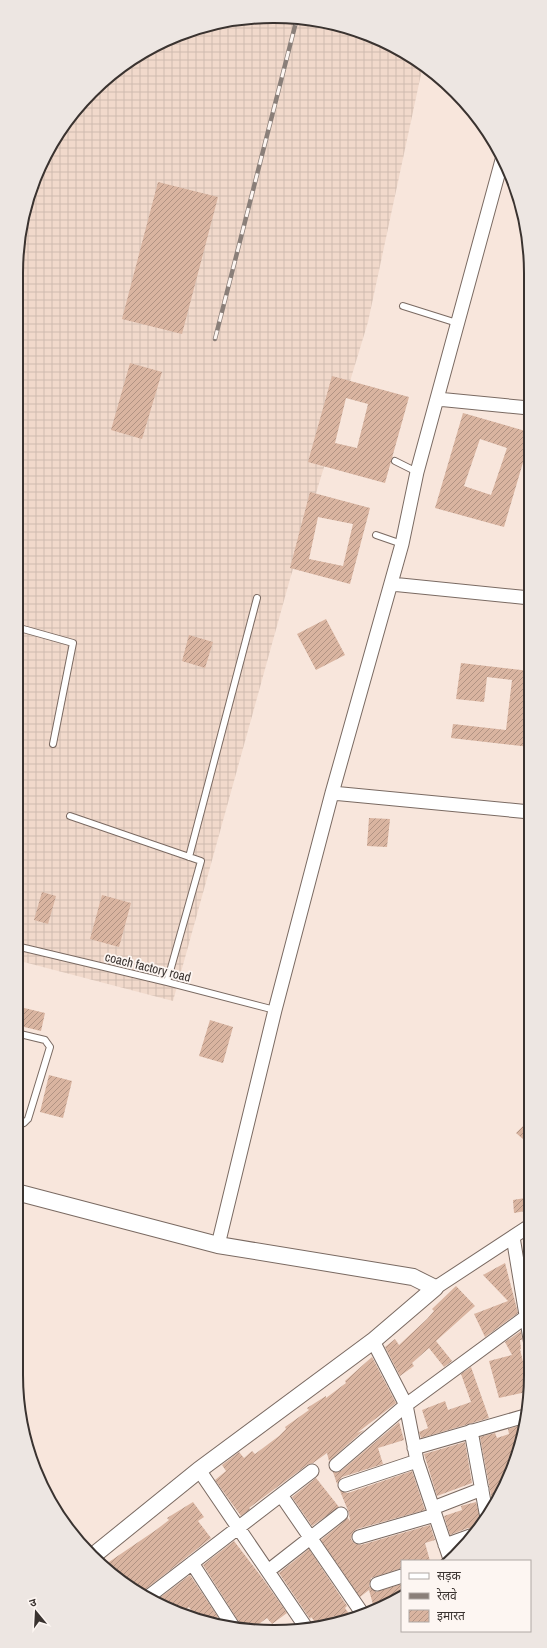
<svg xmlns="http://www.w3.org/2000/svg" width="547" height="1648" font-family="'Archivo Narrow','Noto Sans Devanagari',sans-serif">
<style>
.industrial{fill:url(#industrial-grid)}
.building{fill:url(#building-hatch);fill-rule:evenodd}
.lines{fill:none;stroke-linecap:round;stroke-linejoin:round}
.service-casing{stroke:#7a6a62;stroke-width:8}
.minor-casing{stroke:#7a6a62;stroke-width:15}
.tertiary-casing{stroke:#7a6a62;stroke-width:18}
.service{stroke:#fff;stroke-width:6}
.minor{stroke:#fff;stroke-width:13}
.tertiary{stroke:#fff;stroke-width:16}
.rail-casing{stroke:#8a7f79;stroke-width:4.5}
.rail{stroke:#fdf6f2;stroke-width:3;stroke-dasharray:9;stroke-linecap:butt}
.labels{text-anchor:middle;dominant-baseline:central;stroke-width:3.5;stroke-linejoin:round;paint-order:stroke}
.street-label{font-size:13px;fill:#3a3330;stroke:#fdf6f2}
.rim{fill:none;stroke:#3a3330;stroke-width:2}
</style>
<defs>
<pattern id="industrial-grid" width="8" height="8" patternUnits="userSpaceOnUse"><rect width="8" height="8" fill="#f1d9cb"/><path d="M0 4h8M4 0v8" fill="none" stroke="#cfbbaf"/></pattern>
<pattern id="building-hatch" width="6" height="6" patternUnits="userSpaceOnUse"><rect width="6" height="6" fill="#d9b4a0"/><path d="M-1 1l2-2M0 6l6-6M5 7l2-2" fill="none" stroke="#b19383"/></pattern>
</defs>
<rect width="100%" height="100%" fill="#f8e6dc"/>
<path class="industrial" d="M240,18L340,25L416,59L423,65L368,322L290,579L173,1001L16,960V274L25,207L69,117L145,51Z"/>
<path class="building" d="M158,182L218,197L182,334L122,319Z
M130,363L162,372L142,439L111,430Z
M332,376L409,397L385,483L308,462ZM346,398L368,404L357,448L335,443Z
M463,413L529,432V442L504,527L435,508ZM480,439L507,448L491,495L464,486Z
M310,492L370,508L350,584L290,568ZM318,517L353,524L343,566L309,559Z
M326,619L345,655L316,670L297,634Z
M189,635L213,642L205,668L182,661Z
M461,663L530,671V747L451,738L453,724L506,730L512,680L487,677L484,702L456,699Z
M369,818L390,819L387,847L367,846Z
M42,892L56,896L48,924L34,920Z
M102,895L131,903L119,947L90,939Z
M16,1006L45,1013L41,1031L16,1025Z
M210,1020L233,1027L223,1063L199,1056Z
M49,1075L72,1081L63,1118L40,1112Z
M525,1124L531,1129V1146L516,1133Z
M531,1197V1210L514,1213L513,1200Z
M505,1263L518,1313L485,1337L474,1314L508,1301L483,1275Z
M456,1286L475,1306L436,1341L452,1361L444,1367L429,1348L412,1363L414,1366L400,1376L385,1347L395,1339L399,1345L427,1319L434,1311L432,1309Z
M521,1331L522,1340H520L521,1349H520L526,1375L523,1376L526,1392L499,1398L489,1361L512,1355L505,1342Z
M372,1357L396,1403L357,1433L364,1430L329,1461L327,1453L313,1463L307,1465L249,1508L250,1509L241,1516L215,1480L226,1471L222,1465L239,1452L244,1458L252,1451L255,1454L279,1436L286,1429L285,1427L309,1410L307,1408L326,1396V1398L346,1383L345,1381Z
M471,1367L489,1418L421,1438L419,1432L428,1428L422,1410L445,1401L448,1410L471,1402L461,1374Z
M399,1422L404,1440L378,1448L383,1464L342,1477L337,1484L333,1472L341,1471Z
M524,1424L522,1441L493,1506L480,1437L495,1433L497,1438L509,1434L508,1429Z
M465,1442L472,1483L437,1496L424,1454Z
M412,1471L425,1510L357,1529L353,1532L351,1539L354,1543L361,1545L430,1525L435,1540L425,1543L430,1561H402V1568L371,1578L369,1586L376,1592L402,1584V1595L374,1608L369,1590L360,1597L321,1540L348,1518L350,1521L349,1513L340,1491L348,1493Z
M316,1478L339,1507L312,1526L292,1497Z
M193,1502L204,1517L198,1521L211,1538L142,1592L106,1564L156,1530L169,1520L167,1518Z
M476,1502L482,1524L475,1530L468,1528L450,1535L444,1516L462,1510L461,1506Z
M234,1541L263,1579L287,1613L272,1624L267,1618L252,1629H246L241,1625L203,1565Z
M309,1549L347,1606L345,1608L352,1618L340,1623L334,1616L324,1624L318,1625L311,1617L310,1619L279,1573Z
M190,1575L218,1617L212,1621L195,1616L189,1607L182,1612L169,1608L165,1603L162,1605L158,1599Z"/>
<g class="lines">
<defs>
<path id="service" d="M403,306L457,323
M395,461L417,472
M376,535L402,544
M16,627L73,643L53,744
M70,816L201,861L167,982
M189,857L257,598
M16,946L167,982L275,1010
M16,1033L45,1040L50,1047L28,1119L24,1123L16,1126"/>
<path id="minor" d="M437,399L529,408
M391,584L530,598
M332,793L530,812
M513,1237L531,1345
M218,1245L275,1010L332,793L402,544L417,472L502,160
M435,1288L531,1225
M373,1341L406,1405L417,1461L449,1556
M471,1431L487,1518
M414,1448L525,1416
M336,1465L406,1405L527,1316H531
M199,1470L305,1626
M345,1485L417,1461
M281,1495L362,1613
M433,1508L482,1489
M359,1537L435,1515
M445,1545L470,1536
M192,1563L234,1628
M268,1571L341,1514
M377,1584L402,1576
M148,1597L312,1471"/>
<path id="tertiary" d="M16,1192L218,1245L413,1277L435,1288L373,1341L199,1470L94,1555"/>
</defs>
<use href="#service" class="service-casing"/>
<use href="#minor" class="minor-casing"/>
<use href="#tertiary" class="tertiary-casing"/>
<use href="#service" class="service"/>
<use href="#minor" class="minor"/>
<use href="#tertiary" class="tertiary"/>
<defs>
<path id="rail" d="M215,339L296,22"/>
</defs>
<use href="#rail" class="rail-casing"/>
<use href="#rail" class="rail"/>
</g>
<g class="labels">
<g class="street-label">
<text transform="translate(148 967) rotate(14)">coach factory road</text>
</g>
</g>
<path d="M0 0H547V1648H0ZM273 23H274A250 250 0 0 1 524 273V1375A250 250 0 0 1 274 1625H273A250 250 0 0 1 23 1375V273A250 250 0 0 1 273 23Z" fill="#ede6e2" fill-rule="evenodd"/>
<path class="rim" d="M273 23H274A250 250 0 0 1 524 273V1375A250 250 0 0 1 274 1625H273A250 250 0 0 1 23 1375V273A250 250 0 0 1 273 23Z"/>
<rect x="401" y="1560" width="130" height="72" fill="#fdf6f2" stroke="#afa8a4"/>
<rect x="409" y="1573" width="20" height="6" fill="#ffffff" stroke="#afa8a4"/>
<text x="437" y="1580" font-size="12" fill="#3a3330">सड़क</text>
<rect x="409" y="1593" width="20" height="6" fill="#8a7f79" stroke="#afa8a4"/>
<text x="437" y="1600" font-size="12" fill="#3a3330">रेलवे</text>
<rect x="409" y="1610" width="20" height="12" fill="url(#building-hatch)" stroke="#afa8a4"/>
<text x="437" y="1620" font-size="12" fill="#3a3330">इमारत</text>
<g transform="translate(36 1612) rotate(342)" stroke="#fdf6f2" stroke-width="3" paint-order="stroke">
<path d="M0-3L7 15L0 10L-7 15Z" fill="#3a3330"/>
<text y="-6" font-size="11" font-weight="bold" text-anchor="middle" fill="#3a3330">उ</text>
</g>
</svg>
